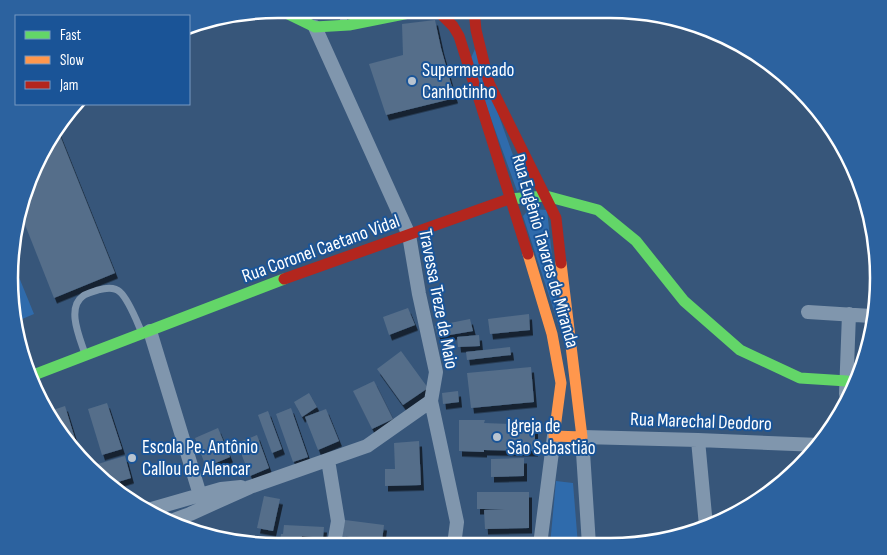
<svg xmlns="http://www.w3.org/2000/svg" width="887" height="555" font-family="'Sofia Sans Condensed',sans-serif">
<style>
.green{fill:#2f6bac}
.building{fill:#556e8a;filter:url(#shadow)}
.lines{fill:none;stroke-linecap:round;stroke-linejoin:round}
.lane{stroke:#8096ad;stroke-width:7}
.street{stroke:#8096ad;stroke-width:14}
.fast{stroke:#63d668;stroke-width:11}
.slow{stroke:#ff974d;stroke-width:11}
.jam{stroke:#b3261e;stroke-width:11}
.poi-dot{fill:#b9c4d0;stroke:#1a5497;stroke-width:2}
.labels{text-anchor:middle;dominant-baseline:central;stroke-width:4;stroke-linejoin:round;paint-order:stroke}
.poi-label{font-size:19px;fill:#fff;stroke:#1a5497;text-anchor:start}
.street-label{font-size:19px;fill:#fff;stroke:#1a5497}
.rim{fill:none;stroke:#fff;stroke-width:2.5}
</style>
<defs>
<filter id="shadow"><feDropShadow dx="3" dy="5.5" stdDeviation="0" flood-color="#0009"/></filter>
</defs>
<rect width="100%" height="100%" fill="#37567a"/>
<path class="green" d="M475,49L523,183L522,188L517,191L470,60Z
M532,209L547,210L560,329L523,216L527,212Z
M12,260L34,314L15,322L9,277Z
M556,481L573,483L578,545H550Z"/>
<path class="building" d="M435,20L441,48L455,98L386,115L369,64L403,55L402,24Z
M57,128L115,273L54,298L20,212L23,191Z
M408,308L415,325L389,335L383,317Z
M529,314L530,330L490,334L488,319Z
M470,319L473,331L438,337L435,326Z
M479,335L480,346L458,347L457,337Z
M510,347L511,355L467,360L466,352Z
M401,351L428,388L403,405L377,369Z
M531,367L534,402L471,408L467,373Z
M374,381L393,419L372,429L353,391Z
M458,391L459,402L443,404L442,393Z
M309,393L317,407L302,417L294,402Z
M107,403L122,449L102,455L88,409Z
M65,406L80,455L54,427L47,412Z
M291,408L308,457L293,462L276,414Z
M326,409L339,441L318,450L305,417Z
M268,411L282,449L272,453L258,415Z
M459,420H485L484,423L535,425V451L484,450V452L459,451Z
M218,428L230,457L206,467L195,438Z
M257,435L269,468L250,476L237,443Z
M419,441L421,485L385,486V469H395L394,443Z
M125,456L131,478L108,485L91,466Z
M524,458V476L491,477V459Z
M477,492H529V528L485,529L484,510L505,509H477Z
M264,496L280,499L273,531L257,528Z
M345,520L384,525L382,541L342,536Z
M284,525L324,527L323,538L302,536L301,544H284V543L280,542L281,534H283Z"/>
<g class="lines">
<path class="lane" d="M343,24L345,9
M85,354C80,338 66,308 83,296C87,293 93,292 98,290C105,288 114,286 120,292C129,300 137,322 142,333"/>
<path class="street" d="M315,27L409,235L419,294L436,372L431,401L457,522L454,545
M808,312L871,316
M150,331L200,495
M846,394L849,314
M698,440L706,526
M328,460L338,521L334,544
M148,510L221,489L241,487
M168,522L190,514L250,487L367,446L431,401
M540,545L554,436
M589,545L582,437L698,440L819,445"/>
<path class="fast" d="M278,9L315,27L349,25L424,10
M509,199L546,196L598,210L636,241L684,301L740,350L800,378L847,381
M31,376L284,279"/>
<path class="slow" d="M528,254L552,334L561,383L554,436L582,437L561,263"/>
<path class="jam" d="M437,10L453,26L459,36L528,254
M474,10L476,30L489,83L556,218L561,263
M284,279L509,199"/>
</g>
<g class="poi-dot">
<circle cx="412" cy="81" r="5"/>
<circle cx="497" cy="437" r="5"/>
<circle cx="132" cy="458" r="5"/>
</g>
<g class="labels">
<g class="poi-label">
<text x="422" y="70">Supermercado<tspan x="422" dy="22">Canhotinho</tspan></text>
<text x="507" y="426">Igreja de<tspan x="507" dy="22">São Sebastião</tspan></text>
<text x="142" y="447">Escola Pe. Antônio<tspan x="142" dy="22">Callou de Alencar</tspan></text>
</g>
<g class="street-label">
<text transform="translate(321 249) rotate(-20)">Rua Coronel Caetano Vidal</text>
<text transform="translate(545 251) rotate(74)">Rua Eugênio Tavares de Miranda</text>
<text transform="translate(438 299) rotate(79)">Travessa Treze de Maio</text>
<text transform="translate(701 422) rotate(2)">Rua Marechal Deodoro</text>
</g>
</g>
<path d="M0 0H887V555H0ZM278 18H610A260 260 0 0 1 870 278V278A260 260 0 0 1 610 538H278A260 260 0 0 1 18 278V278A260 260 0 0 1 278 18Z" fill="#2c629f" fill-rule="evenodd"/>
<path class="rim" d="M278 18H610A260 260 0 0 1 870 278V278A260 260 0 0 1 610 538H278A260 260 0 0 1 18 278V278A260 260 0 0 1 278 18Z"/>
<rect x="15" y="15" width="175" height="90" fill="#1a5497" stroke="#7698c1"/>
<rect x="25" y="31" width="25" height="8" fill="#63d668" stroke="#7698c1"/>
<text x="60" y="40" font-size="15" fill="#ffffff">Fast</text>
<rect x="25" y="56" width="25" height="8" fill="#ff974d" stroke="#7698c1"/>
<text x="60" y="65" font-size="15" fill="#ffffff">Slow</text>
<rect x="25" y="81" width="25" height="8" fill="#b3261e" stroke="#7698c1"/>
<text x="60" y="90" font-size="15" fill="#ffffff">Jam</text>
</svg>
